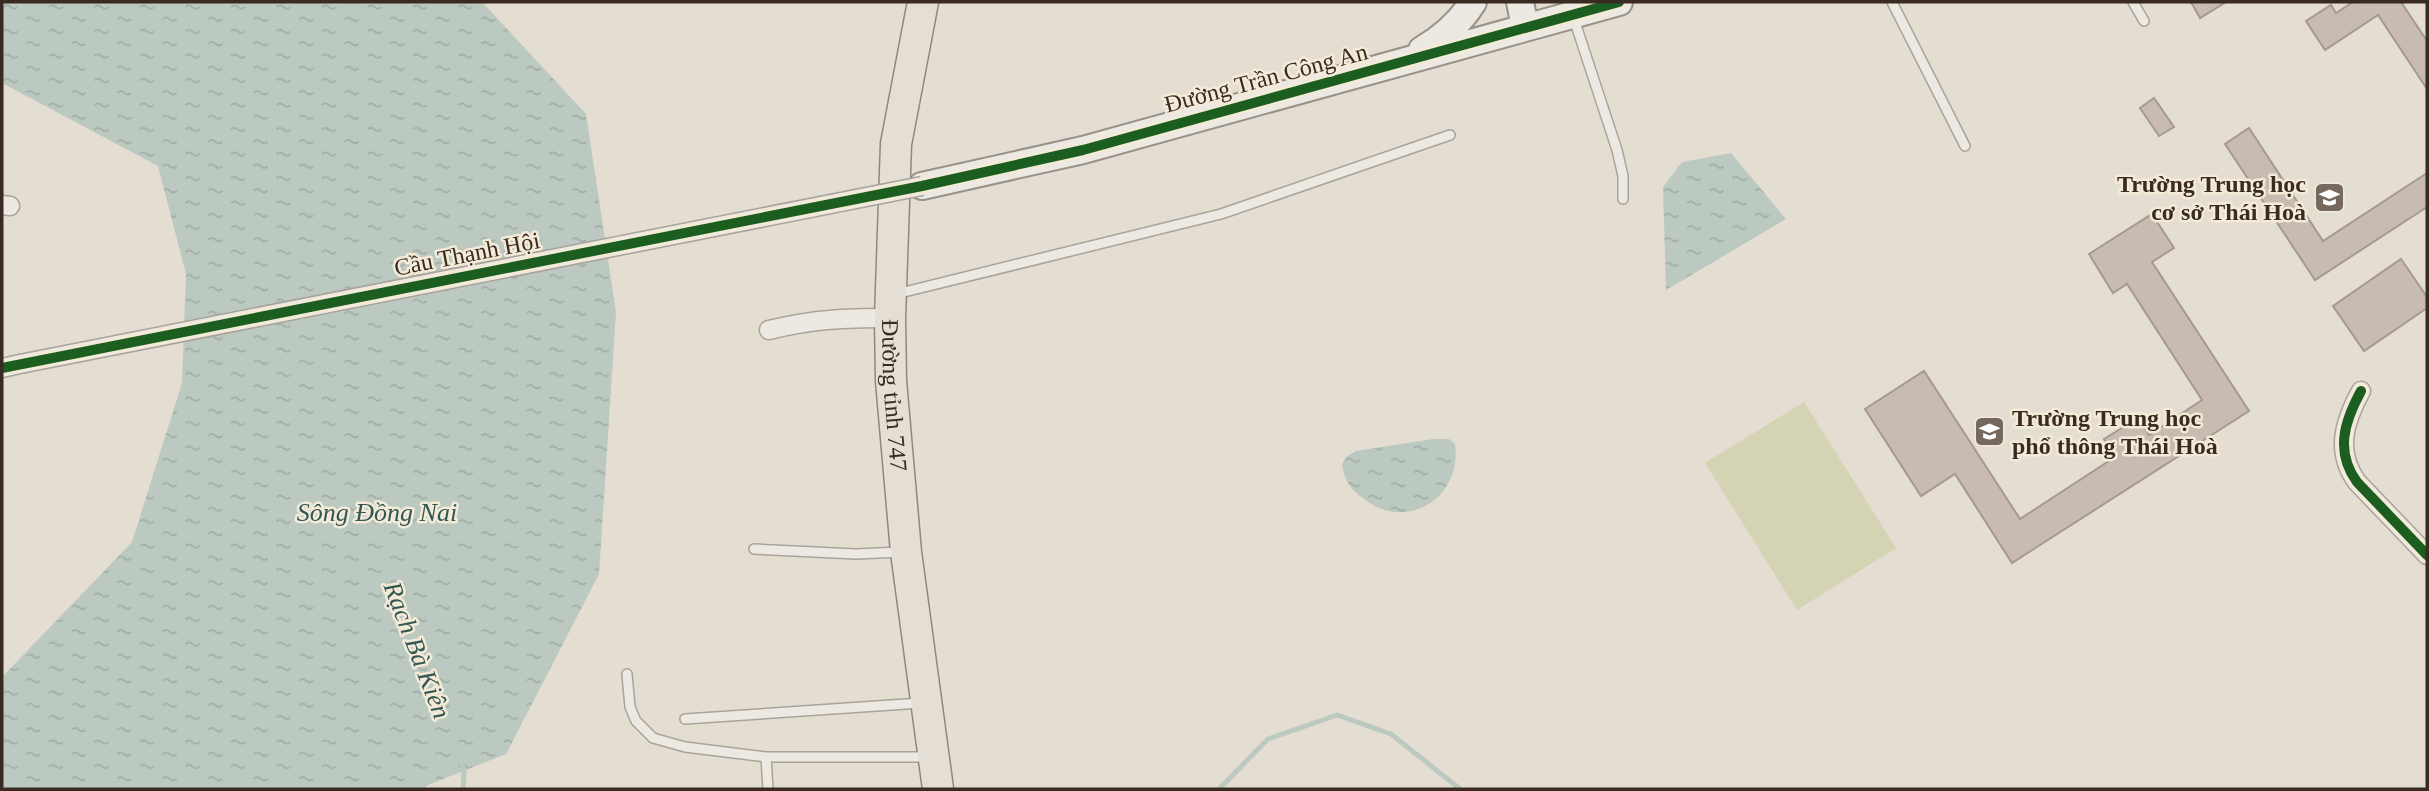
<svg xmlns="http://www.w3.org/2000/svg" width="2429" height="791" font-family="Georgia,serif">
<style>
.grass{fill:#d4d3b4}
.water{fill:url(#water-ripples)}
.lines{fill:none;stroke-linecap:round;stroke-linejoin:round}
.stream{stroke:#bbc9c0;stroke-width:5}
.building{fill:#c8bcb2;stroke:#a59990;stroke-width:2}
.lane-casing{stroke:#aaa399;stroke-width:12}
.street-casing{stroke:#aaa399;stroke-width:21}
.secondary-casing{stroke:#9a9289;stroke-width:30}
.primary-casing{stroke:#8f8880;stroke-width:33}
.lane{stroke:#ece9e2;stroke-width:9}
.street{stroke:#ece9e2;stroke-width:18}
.secondary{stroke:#ece9e2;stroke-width:26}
.primary{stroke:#e4ded4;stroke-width:30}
.street-bridge-casing{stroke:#aaa399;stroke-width:21;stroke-linecap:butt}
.street-bridge{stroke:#ece9e2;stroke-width:18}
.cycleway-casing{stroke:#f4ead8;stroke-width:15}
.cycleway{stroke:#1b5e20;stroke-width:10}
.labels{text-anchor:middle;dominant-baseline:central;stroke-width:5;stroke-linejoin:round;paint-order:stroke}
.street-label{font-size:24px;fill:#392b21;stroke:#f4ead8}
.poi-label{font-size:24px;font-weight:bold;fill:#392b21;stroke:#f4ead8;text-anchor:end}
.water-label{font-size:26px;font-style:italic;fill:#315853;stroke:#f4ead8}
</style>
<defs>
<pattern id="water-ripples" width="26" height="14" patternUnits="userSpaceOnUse" patternTransform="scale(1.75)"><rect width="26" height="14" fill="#bbc9c0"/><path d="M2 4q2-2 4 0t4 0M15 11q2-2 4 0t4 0" fill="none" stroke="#a2ada5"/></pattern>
</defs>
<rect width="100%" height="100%" fill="#e4ddd1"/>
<path class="grass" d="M1804,402L1896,548L1797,610L1705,463Z"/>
<path class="water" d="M2,2H482L586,114L616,312L599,574L506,754L428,785L424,789H2V677L132,542L182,383L186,274L158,166L2,83Z
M1731,153L1786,219L1666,290L1663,187L1682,162Z
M1433,439H1449L1455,444C1463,497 1407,533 1364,499C1351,490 1344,480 1342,464L1346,457L1356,451Z"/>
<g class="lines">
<path class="stream" d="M462,765L464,771L463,789
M1219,789L1268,739L1337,715L1391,734L1460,789"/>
</g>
<path class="building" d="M2191,2H2226L2200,18Z
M2353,2H2401L2427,41V89L2378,15L2325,50L2306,21L2331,5L2336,13Z
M2154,98L2174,127L2159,136L2140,108Z
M2249,128L2323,241L2427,173V207L2315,280L2225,144Z
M2152,214L2174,248L2152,262L2249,411L2012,563L1955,474L1921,496L1865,409L1924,371L2020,519L2115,457L2104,439L2138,418L2149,435L2202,400L2127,284L2113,293L2089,254Z
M2401,259L2427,297V308L2364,351L2333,306Z"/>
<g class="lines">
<defs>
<path id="lane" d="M1892,2L1965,146
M2133,2L2144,21
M1573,16L1617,150L1623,176V199
M896,294L1221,214L1450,135
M754,549L856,554L901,552
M627,674L630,707L636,721L653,738L685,747L766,757
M685,719L921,703
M768,789L766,757H931"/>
<path id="street" d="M2,205L10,206
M769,330C814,319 845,318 890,318
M2,368L20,364
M2361,391C2344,422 2335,452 2357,482L2427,555"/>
<path id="secondary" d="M1520,2L1525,27
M1422,50C1444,37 1460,23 1473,2
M922,186L1083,150L1619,2"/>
<g id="primary">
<path id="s1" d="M923,2L896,144L890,318L891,381L906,552L938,789"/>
</g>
</defs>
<use href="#lane" class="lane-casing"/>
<use href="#street" class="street-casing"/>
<use href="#secondary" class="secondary-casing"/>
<use href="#primary" class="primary-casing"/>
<use href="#lane" class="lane"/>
<use href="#street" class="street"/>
<use href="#secondary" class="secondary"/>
<use href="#primary" class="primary"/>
<defs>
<path id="street-bridge" d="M20,364L922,186"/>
</defs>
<use href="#street-bridge" class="street-bridge-casing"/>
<use href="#street-bridge" class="street-bridge"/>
<defs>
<path id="cycleway" d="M2,368L922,186L1083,150L1619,2
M2361,391C2344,422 2335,452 2357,482L2427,555"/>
</defs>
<use href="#cycleway" class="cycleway-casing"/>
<use href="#cycleway" class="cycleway"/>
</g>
<defs>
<symbol id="school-square" viewBox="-11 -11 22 22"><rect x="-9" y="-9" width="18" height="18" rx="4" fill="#75695f" stroke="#f4ead8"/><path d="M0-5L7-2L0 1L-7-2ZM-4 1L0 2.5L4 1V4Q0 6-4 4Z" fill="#fff"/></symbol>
</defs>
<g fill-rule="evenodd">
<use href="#school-square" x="2312" y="180" width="35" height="35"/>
<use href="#school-square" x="1972" y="414" width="35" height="35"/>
</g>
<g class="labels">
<g class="street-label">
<text transform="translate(1266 78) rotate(-15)">Đường Trần Công An</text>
<text transform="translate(467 254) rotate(-11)">Cầu Thạnh Hội</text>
<text stroke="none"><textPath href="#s1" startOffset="396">Đường tỉnh 747</textPath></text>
</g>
<g class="poi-label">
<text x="2306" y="184">Trường Trung học<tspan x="2306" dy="28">cơ sở Thái Hoà</tspan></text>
<text x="2012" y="418" text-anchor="start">Trường Trung học<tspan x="2012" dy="28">phổ thông Thái Hoà</tspan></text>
</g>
<g class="water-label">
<text x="377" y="512">Sông Đồng Nai</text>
<text transform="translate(417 650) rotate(69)">Rạch Bà Kiên</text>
</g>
</g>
<rect width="2429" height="791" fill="none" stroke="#392b21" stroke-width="7"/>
</svg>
